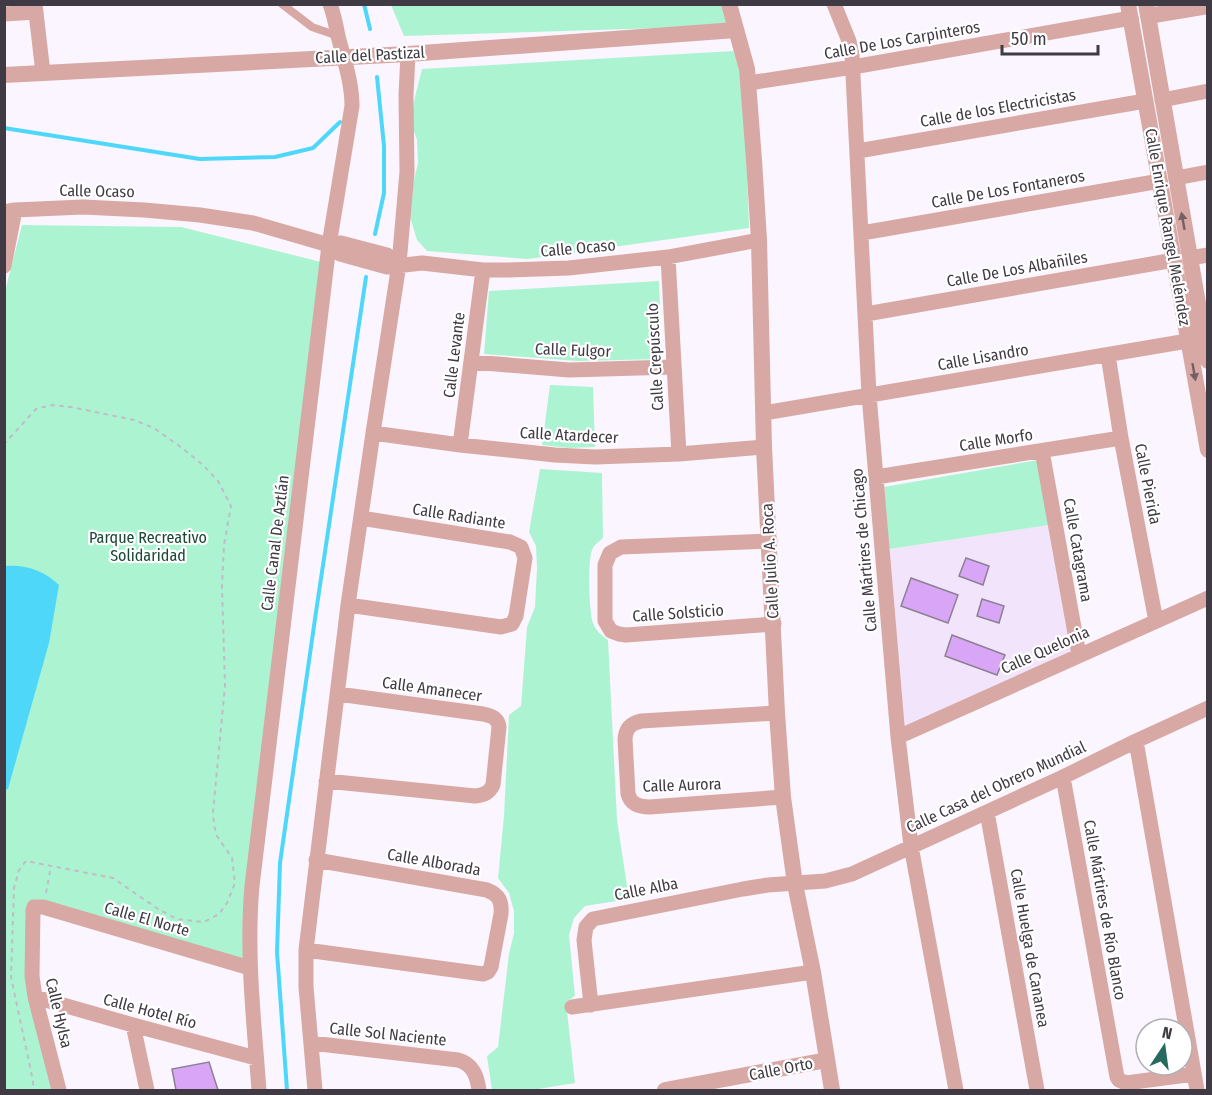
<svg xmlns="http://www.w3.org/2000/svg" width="1212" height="1095" font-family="'Fira Sans Condensed',sans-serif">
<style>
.built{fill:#f2e5fb}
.green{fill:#acf4d1}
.water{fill:#4fd7fa}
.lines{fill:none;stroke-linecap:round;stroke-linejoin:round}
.stream{stroke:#4fd7fa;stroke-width:4}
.building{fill:#d9a6f7;stroke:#8c8093;stroke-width:1.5}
.path{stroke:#c1bcc5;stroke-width:2;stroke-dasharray:4.5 4.5;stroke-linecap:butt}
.service{stroke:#d8a8a4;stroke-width:8}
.minor{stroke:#d8a8a4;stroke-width:15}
.tertiary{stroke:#d8a8a4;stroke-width:16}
.oneway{fill:#756065}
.labels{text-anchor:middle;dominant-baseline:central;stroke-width:4.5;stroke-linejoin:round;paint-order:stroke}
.street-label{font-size:16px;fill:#3f3a43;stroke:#fff}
.park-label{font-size:16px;fill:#194834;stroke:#fff}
</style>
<rect width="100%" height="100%" fill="#faf5fe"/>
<path class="built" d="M1049,525L1073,654L904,731L889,549Z"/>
<path class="green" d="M391,5H721L727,26L404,36Z
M734,51L744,88L749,228L528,259L427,251L417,240L410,217L413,184L418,163L417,140L411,122L415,97L422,69Z
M22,225L181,227L325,263L250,968L33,910L35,997L59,1090H5L4,295Z
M659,281L662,359L578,361L484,354L489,291Z
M550,385L593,387L595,447L569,448L542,445Z
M1038,460L1049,525L889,549L884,487Z
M540,469L602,473L603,538C600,541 595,544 593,548C587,557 589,612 593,623C596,631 601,635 608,640L617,820L629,899L585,906L574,918L569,935L575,996L566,1002L575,1083L532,1090H492L487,1056L498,1047L509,954L514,933V911L509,893L498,878L504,816L509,715L521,706L527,627L535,607L537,568L536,546L529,532Z"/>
<path class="water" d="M5,566C25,564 45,571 59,585L49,643L8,789L5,790Z"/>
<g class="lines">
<path class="stream" d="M364,4L370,29
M4,128L200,159L275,157L313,148L340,122
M375,234L384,193V146L377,77
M287,1090L277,952L280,863L316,612L366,277"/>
</g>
<path class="building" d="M966,558L989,566L983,585L959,576Z
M911,578L958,595L948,623L901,606Z
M982,599L1004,606L999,623L977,616Z
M952,635L1005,655L997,675L945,656Z
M209,1062L218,1090H176L172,1069Z"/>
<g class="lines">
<path class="path" d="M4,445L6,442L36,409L52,405L71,407L134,420L154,428L182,448L203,465L218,481L231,506L224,545L222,586L225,686L213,812L214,825L217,836L232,858L235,883L227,903L219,914L204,922L177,919L158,909L113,878L26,861L19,870L14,888L11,977L33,1081V1090
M46,893L51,866"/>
<path class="service" d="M282,4L312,27L338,36"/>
<path class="minor" d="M35,4L43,73
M834,4L849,41L852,55L869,395L898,737L911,846L956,1090
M4,14L36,12
M749,83L853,67L1131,18
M1162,100L1208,91
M858,151L1145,101
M1176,178L1208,172
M4,212L15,210L83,207L144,210L200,215L253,223L329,245L341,243L387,255L399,264
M862,233L1160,181
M329,245L340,254L387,267L422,263L483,270H508L569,268L668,257L759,240
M668,257L679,454
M1190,258L1208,255
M4,266L15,210
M866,314L1174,260
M1108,355L1121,438L1156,621
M472,362L569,370L674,367
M764,413L1199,339
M373,433L460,445L555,455L595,457L679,454L764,447
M460,445L483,270
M1042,451L1079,655
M876,477L1121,438
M770,541L621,547L610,553L605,565V621L611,631L619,634L626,635L774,624
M348,605L501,627L512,624L516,616L525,558L521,547L510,542L361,518
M777,713L641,721C630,724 626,728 625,739L628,794C631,805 640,807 650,807L783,797
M898,737L1208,598
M1136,741L1197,1090
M1063,777L1117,1077L1119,1080L1126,1083L1194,1074
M326,781L475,796C484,795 489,793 493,785L499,727C498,718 492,716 483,714L338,694
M987,812L1037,1090
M306,950L483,974L488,972L491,967L501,914C502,901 499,895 487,890L316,860
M35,997L133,1025L256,1058
M591,1005L584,940L586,927L593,919L743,889L768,885L825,881L852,874L1063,777L1136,741L1208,708
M572,1007L813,972
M133,1025L147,1090
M311,1043L458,1060C473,1064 477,1076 479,1090
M59,1090L35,997L32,976L33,910L34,907H43L250,968
M259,1090C254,1022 246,954 252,886L329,245L352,106C352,82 344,60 338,36C336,25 334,15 330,4
M315,1090L306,987V950L348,605L373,433L399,264L407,172L406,95L408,54"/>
<path class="tertiary" d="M729,4L747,69L754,160L759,240L764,447L777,713L783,797L795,884L813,972L832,1090
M1128,4L1208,450
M1146,4L1208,361
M1148,16L1208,6
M4,75L408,54L736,30
M665,1090L827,1060"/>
</g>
<defs><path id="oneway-solid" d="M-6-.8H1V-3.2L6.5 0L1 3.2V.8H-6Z" transform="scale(1.5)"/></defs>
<g class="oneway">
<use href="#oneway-solid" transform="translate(1183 221) rotate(-100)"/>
<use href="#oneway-solid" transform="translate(1194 372) rotate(80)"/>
</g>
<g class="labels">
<g class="street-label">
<text transform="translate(902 40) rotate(-10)">Calle De Los Carpinteros</text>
<text transform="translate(370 55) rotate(-3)">Calle del Pastizal</text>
<text transform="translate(998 108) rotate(-10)">Calle de los Electricistas</text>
<text transform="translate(1008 189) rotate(-10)">Calle De Los Fontaneros</text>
<text transform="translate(97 191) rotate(1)">Calle Ocaso</text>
<text transform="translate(1168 227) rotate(80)">Calle Enrique Rangel Meléndez</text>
<text transform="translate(578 248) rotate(-5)">Calle Ocaso</text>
<text transform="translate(1017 269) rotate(-10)">Calle De Los Albañiles</text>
<text transform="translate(573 350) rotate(2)">Calle Fulgor</text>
<text transform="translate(454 355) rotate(-83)">Calle Levante</text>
<text transform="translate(655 357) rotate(-93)">Calle Crepúsculo</text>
<text transform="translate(983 357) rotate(-10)">Calle Lisandro</text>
<text transform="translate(569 435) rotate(3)">Calle Atardecer</text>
<text transform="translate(996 440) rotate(-9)">Calle Morfo</text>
<text transform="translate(1148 484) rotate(79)">Calle Pierida</text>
<text transform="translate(459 516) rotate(9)">Calle Radiante</text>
<text transform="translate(275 543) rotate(-83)">Calle Canal De Aztlán</text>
<text transform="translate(864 550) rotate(-95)">Calle Mártires de Chicago</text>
<text transform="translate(1078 550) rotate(80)">Calle Catagrama</text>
<text transform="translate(770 561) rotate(-93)">Calle Julio A. Roca</text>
<text transform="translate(678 613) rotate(-4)">Calle Solsticio</text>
<text transform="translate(1045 650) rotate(-24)">Calle Quelonia</text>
<text transform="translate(432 689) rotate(8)">Calle Amanecer</text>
<text transform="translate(682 785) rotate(-2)">Calle Aurora</text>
<text transform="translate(996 787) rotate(-25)">Calle Casa del Obrero Mundial</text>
<text transform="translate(434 862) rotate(10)">Calle Alborada</text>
<text transform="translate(646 889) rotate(-11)">Calle Alba</text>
<text transform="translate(1105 910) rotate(80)">Calle Mártires de Río Blanco</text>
<text transform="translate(147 919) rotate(16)">Calle El Norte</text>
<text transform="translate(1030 948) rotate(80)">Calle Huelga de Cananea</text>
<text transform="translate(150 1011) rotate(15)">Calle Hotel Río</text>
<text transform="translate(59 1013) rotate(77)">Calle Hylsa</text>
<text transform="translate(388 1034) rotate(6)">Calle Sol Naciente</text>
<text transform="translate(781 1069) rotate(-11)">Calle Orto</text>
</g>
<g class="park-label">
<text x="148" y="537">Parque Recreativo<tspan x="148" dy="18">Solidaridad</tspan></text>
</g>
</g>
<rect width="1212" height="1095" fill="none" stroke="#3f3a43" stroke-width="12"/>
<g transform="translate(1164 1047) rotate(13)"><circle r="28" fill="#ffffff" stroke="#b2b0b4" stroke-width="1.5"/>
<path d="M0-4.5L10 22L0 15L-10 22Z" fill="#266b5e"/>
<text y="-9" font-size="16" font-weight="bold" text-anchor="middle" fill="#3f3a43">N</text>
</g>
<path d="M1002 45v9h96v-9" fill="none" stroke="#3f3a43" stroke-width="3"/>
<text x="1011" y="45" font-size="18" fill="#3f3a43" stroke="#ffffff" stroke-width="4.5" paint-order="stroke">50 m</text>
</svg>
